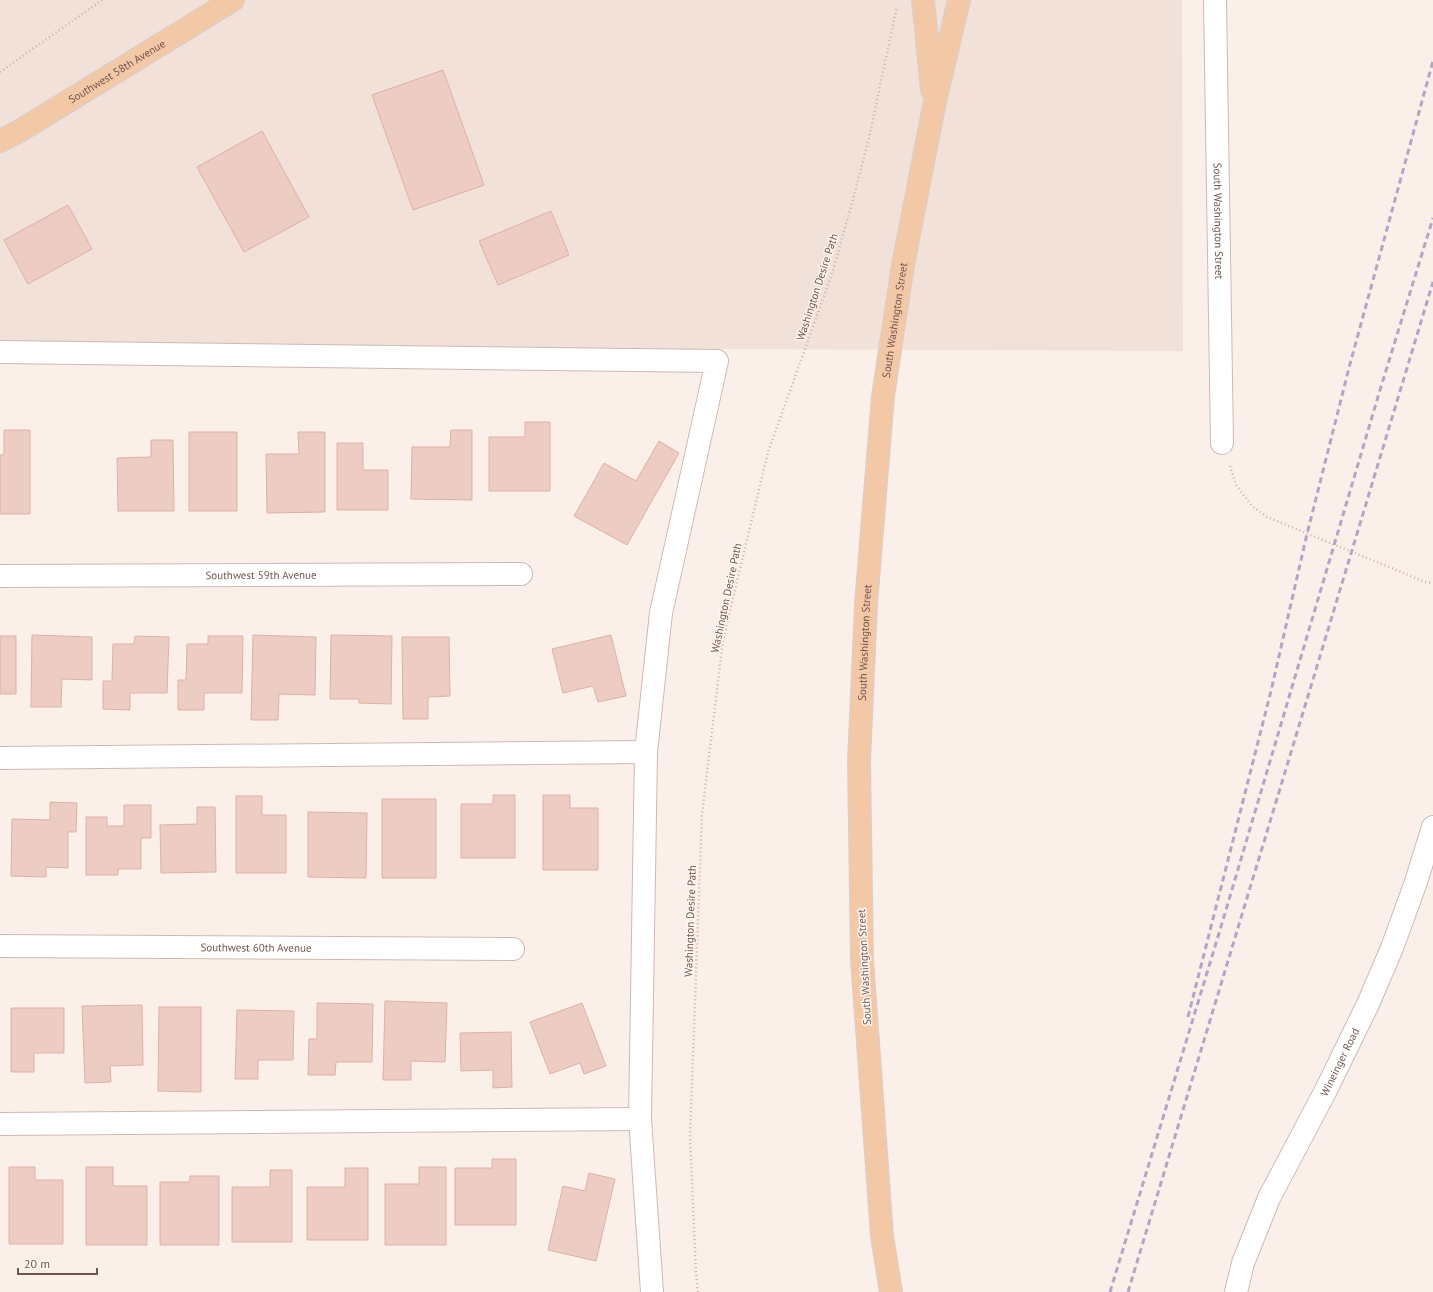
<svg xmlns="http://www.w3.org/2000/svg" width="1433" height="1292" font-family="'PT Sans',sans-serif">
<style>
.residential{fill:#f2e1d8}
.building{fill:#edccc3;stroke:#dfb0a5}
.lines{fill:none;stroke-linecap:round;stroke-linejoin:round}
.minor-casing{stroke:#ceb9b2;stroke-width:24}
.major-casing{stroke:#d8cfce;stroke-width:24}
.path{stroke:#d3afa6;stroke-width:2.5;stroke-dasharray:1 3;stroke-linecap:butt}
.minor{stroke:#fff;stroke-width:22}
.major{stroke:#f3c8a7;stroke-width:22}
.rail{stroke:#b1a7c4;stroke-width:3;stroke-dasharray:6 4;stroke-linecap:butt}
.labels{text-anchor:middle;dominant-baseline:central;stroke-width:3;stroke-linejoin:round;paint-order:stroke}
.street-label{font-size:11px;fill:#73554f;stroke:#fdf5ef}
</style>
<rect width="100%" height="100%" fill="#fbf0e9"/>
<path class="residential" d="M0,0H1182L1183,351L0,346Z"/>
<path class="building" d="M443,70L484,185L413,210L372,95Z
M262,131L309,217L244,252L197,167Z
M68,205L92,249L28,284L4,240Z
M551,211L569,255L498,285L479,241Z
M525,422H550V491H489V437H525Z
M4,430H30V514H0V455H4Z
M451,430H472V500L411,499L412,447H450Z
M189,432H237V511H189Z
M298,432H325V512L267,513L266,454H299Z
M151,440H173L174,511H118L117,458L151,457Z
M659,441L679,453L627,545L574,516L604,463L636,481Z
M337,443H363V470H388V510H337Z
M32,635L92,637V680L62,679L61,707H31Z
M253,635L316,637L315,695L279,694L278,720H251Z
M331,635L392,636L391,704L359,703V699H330Z
M611,635L626,696L598,702L593,686L563,693L552,649Z
M0,636H16V694H0Z
M135,636L169,637L167,693H130V710L103,709V681H112L113,644H134Z
M208,636H243L242,693H204V710H178V680H186L187,644H208Z
M402,637H449L450,696L428,697V719H403Z
M493,795H515V858H461V804H493Z
M543,795H570V808H598V870H543Z
M236,796H262V815H286V873H236Z
M382,799H436V878H382Z
M50,802L77,803L76,832H68V868L46,867V877L11,876L12,819L50,820Z
M124,805H151V838H141V869H118V875H86V817H107V826H124Z
M197,807H215L216,872L161,873L160,825L197,824Z
M308,812L367,813L366,878L308,877Z
M385,1001L447,1003L445,1062L411,1061V1080H383Z
M317,1003L373,1004L372,1062H336L335,1075H308L309,1039H317Z
M582,1003L606,1066L584,1074L580,1063L550,1074L530,1022Z
M142,1005L143,1065L110,1066L111,1082L85,1083L82,1006Z
M159,1007H201V1092L158,1091Z
M11,1008H64V1053H34V1072H11Z
M237,1010L294,1011L293,1060H258V1079H235Z
M511,1032L512,1087L493,1088V1070L461,1071L460,1033Z
M492,1159H516V1225H455V1168H492Z
M9,1167H35V1180H63V1244H9Z
M86,1167H113V1186H147V1245H86Z
M419,1167H446V1245H385V1184H419Z
M345,1168H368V1240H307V1187H345Z
M270,1170H292V1242H232V1187H270Z
M589,1173L615,1179L596,1261L548,1250L563,1186L585,1191Z
M190,1176H219V1245H160V1182H190Z"/>
<g class="lines">
<defs>
<g id="minor">
<path id="s1" d="M1215,0L1222,443"/>
<path d="M0,352L717,361L661,613L646,752L640,1119L652,1292"/>
<path id="s2" d="M0,576L521,574"/>
<path d="M0,758L646,752"/>
<path id="s3" d="M0,946L513,949"/>
<path d="M0,1124L640,1119"/>
<path id="s4" d="M1236,1292L1243,1263L1269,1198L1326,1090L1368,1004L1392,948L1416,882L1433,827"/>
</g>
<g id="major">
<path d="M923,0L932,90"/>
<path id="s5" d="M0,141L18,132L233,0"/>
<path id="s6" d="M891,1292L882,1236L862,960L859,761L866,604L883,396L903,265L934,106L959,0"/>
</g>
</defs>
<use href="#minor" class="minor-casing"/>
<use href="#major" class="major-casing"/>
<path class="path" d="M0,72L102,0
M1230,466L1236,485L1252,506L1267,517L1428,583L1433,582
M698,1292L696,1274L690,1136L702,814L723,640L768,452L832,274L852,203L869,138L897,6"/>
<use href="#minor" class="minor"/>
<use href="#major" class="major"/>
<path class="rail" d="M1188,1017L1271,691L1307,534L1350,364L1433,61
M1110,1292L1220,930L1380,390L1433,218
M1128,1292L1433,282"/>
</g>
<g class="labels">
<g class="street-label">
<text stroke="none"><textPath href="#s5" startOffset="136">Southwest 58th Avenue</textPath></text>
<text stroke="none"><textPath href="#s1" startOffset="221">South Washington Street</textPath></text>
<text transform="translate(817 287) rotate(-72)">Washington Desire Path</text>
<text stroke="none"><textPath href="#s6" startOffset="975">South Washington Street</textPath></text>
<text stroke="none"><textPath href="#s2" startOffset="261">Southwest 59th Avenue</textPath></text>
<text transform="translate(726 598) rotate(-78)">Washington Desire Path</text>
<text stroke="none"><textPath href="#s6" startOffset="651">South Washington Street</textPath></text>
<text transform="translate(690 921) rotate(-88)">Washington Desire Path</text>
<text stroke="none"><textPath href="#s3" startOffset="256">Southwest 60th Avenue</textPath></text>
<text transform="translate(864 967) rotate(-93)">South Washington Street</text>
<text stroke="none"><textPath href="#s4" startOffset="253">Wineinger Road</textPath></text>
</g>
</g>
<path d="M18 1268v6h79v-6" fill="none" stroke="#73554f" stroke-width="2"/>
<text x="24" y="1268" font-size="12" fill="#73554f" stroke="#fdf5ef" stroke-width="3" paint-order="stroke">20 m</text>
</svg>
